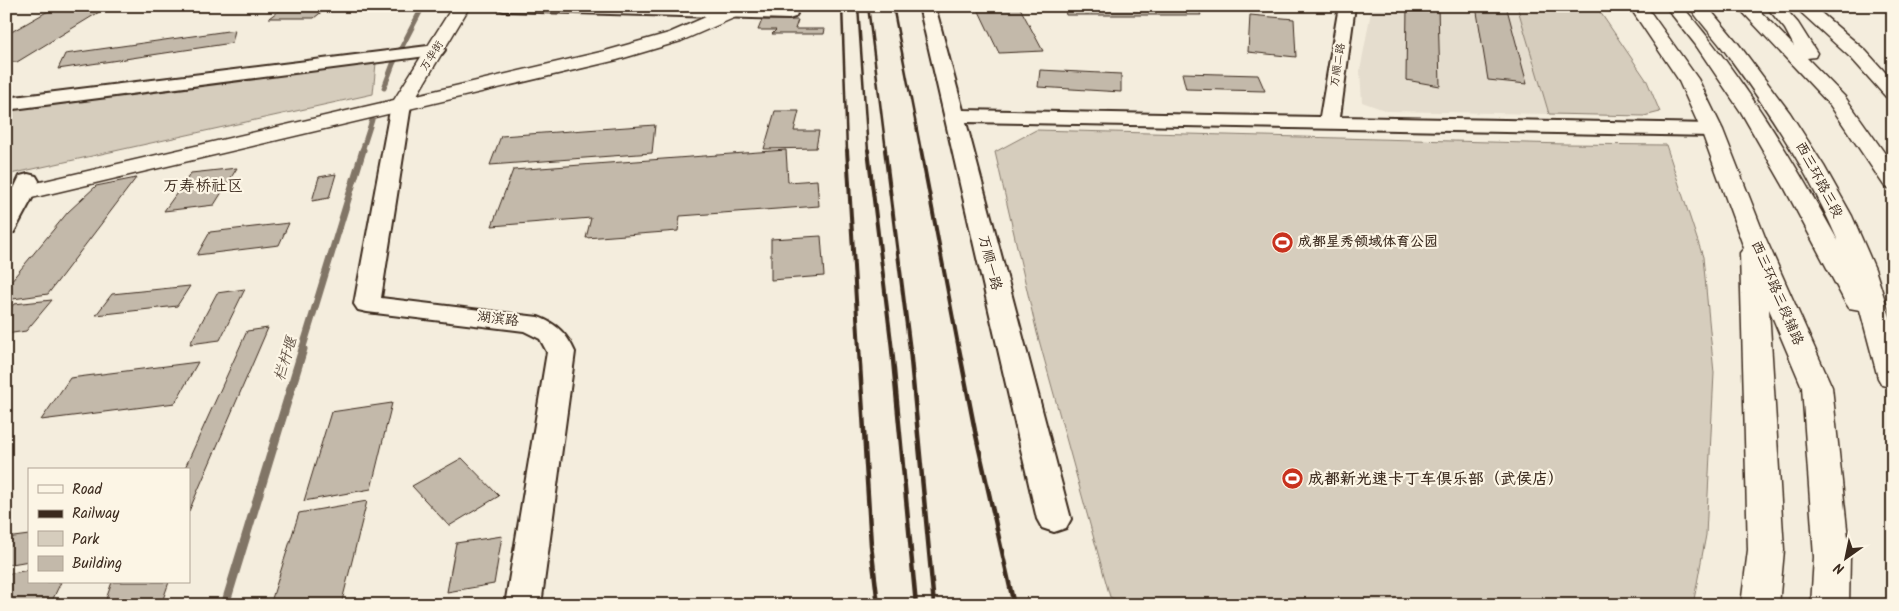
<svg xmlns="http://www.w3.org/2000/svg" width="1899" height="611" font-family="Kalam,'LXGW WenKai TC',sans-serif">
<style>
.built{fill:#e5ddce}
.green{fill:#d6cdbd;stroke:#887c6e}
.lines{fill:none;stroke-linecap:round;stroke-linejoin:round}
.stream-far2{stroke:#817466;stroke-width:5}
.stream-far1{stroke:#817466;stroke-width:7}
.stream{stroke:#817466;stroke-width:9}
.building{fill:#c3b9aa;stroke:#3b2a1e}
.street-casing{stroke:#3b2a1e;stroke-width:4}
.secondary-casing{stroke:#3b2a1e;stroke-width:3}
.highway-casing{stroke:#3b2a1e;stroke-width:3}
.street{fill:#fcf5e5;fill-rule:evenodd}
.secondary{fill:#fcf5e5;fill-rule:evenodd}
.highway{fill:#fcf5e5;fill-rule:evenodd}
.rail-far2{stroke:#3b2a1e;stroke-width:2.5}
.rail-far1{stroke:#3b2a1e;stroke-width:4}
.rail{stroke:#3b2a1e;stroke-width:4.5}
.labels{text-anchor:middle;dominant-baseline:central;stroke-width:4.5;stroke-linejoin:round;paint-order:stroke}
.far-street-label{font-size:11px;fill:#3b2a1e;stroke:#fcf5e5}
.street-label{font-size:14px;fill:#3b2a1e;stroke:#fcf5e5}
.poi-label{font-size:14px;font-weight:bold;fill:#3b2a1e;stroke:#fcf5e5;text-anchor:start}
.water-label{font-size:15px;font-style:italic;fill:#645548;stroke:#fcf5e5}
.quarter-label{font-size:16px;fill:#3b2a1e;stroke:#fcf5e5}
.near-poi-label{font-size:16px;font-weight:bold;fill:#3b2a1e;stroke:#fcf5e5;text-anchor:start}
</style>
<rect width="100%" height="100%" fill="#f4eddd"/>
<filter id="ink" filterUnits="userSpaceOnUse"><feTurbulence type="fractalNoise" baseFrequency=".02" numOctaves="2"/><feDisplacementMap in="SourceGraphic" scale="10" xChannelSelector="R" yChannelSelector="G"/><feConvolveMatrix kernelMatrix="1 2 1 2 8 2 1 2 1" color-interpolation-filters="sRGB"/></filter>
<g filter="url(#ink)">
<path class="built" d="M1372,6H1517L1549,114L1387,111L1362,102L1360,71Z"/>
<path class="green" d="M1517,6H1596L1647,81L1660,112L1644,116L1549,114Z
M376,63L373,94L6,175V108Z
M1036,130L1565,144L1666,145L1703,257L1714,373L1706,535L1693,605H1126L1110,597L1037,333L995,152Z"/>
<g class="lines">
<path class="stream-far2" d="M384,88L393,64L423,6
M362,151L372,120"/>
<path class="stream-far1" d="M302,350L363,150"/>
<path class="stream" d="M225,605L303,349"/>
</g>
<path class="building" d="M57,6H109L17,62H6V35Z
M285,6H329L314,18H269Z
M1019,6L1043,51L999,53L977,7Z
M1064,6H1197L1201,15H1066Z
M1407,6H1438L1440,86L1406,80Z
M1476,6H1505L1507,9L1527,84L1488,80Z
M1250,15L1294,19L1296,57L1248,52Z
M762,20H798L795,29H825L824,34H772L776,30H758Z
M235,30L232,43L58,69L65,54Z
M1040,70L1121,74V92L1038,87Z
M1182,73L1258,75L1265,91L1186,89Z
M775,111H799L794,131H819L816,148L764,149Z
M655,125L652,153L490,165L501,136Z
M786,150L788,182L817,180L819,206L680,216L678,231L586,238L591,218L492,226L513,170Z
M237,168L214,205L164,211L191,173Z
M336,174L329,198L312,201L319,177Z
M136,178L48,294L6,300V287L68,212L96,186Z
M289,223L279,245L197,255L210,232Z
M821,236L824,276L771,280V239Z
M190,286L177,306L96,315L112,294Z
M245,289L220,340L190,344L217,293Z
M52,300L26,331L6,334V313L14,304Z
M268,328L189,511V470H184L247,331Z
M198,362L175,403L41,420L70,378Z
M392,403L371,489L304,501L331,412Z
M462,458L499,496L449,526L412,486Z
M367,501L341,605H270L299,513Z
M29,535V561L6,565V538Z
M502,536L494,584L447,592L456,543Z
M29,570V582H61L50,605H6V574Z
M112,582H169L161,605H104Z"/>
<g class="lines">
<defs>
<path id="street" d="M496,6H688L789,9L795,11L797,14L795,17L789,19L504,11L498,9Z
M919,6H935L963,110L1320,117L1339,6H1355L1340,117L1712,124L1719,126L1722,130L1719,134L1712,136L966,122L1071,519L1066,528L1054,532L1042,528L1037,519Z
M436,45L442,46L445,50L442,54L6,110V98Z
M401,99L408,101L411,105L381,298L538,317C557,324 567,334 575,352L541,605H505L547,352L540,339L524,331L367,312L358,310L354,304L391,105L394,101Z
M28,174L36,176L39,181L35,193L14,232L6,234V205L20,176Z"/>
<path id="secondary" d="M453,6H470L417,95L605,51L669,33L731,6H754L752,10L681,41L617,60L6,204V190L394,100Z
M1629,6H1646L1698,79L1723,130L1765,237L1832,387L1850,557L1849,605H1811L1814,557L1802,387L1769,309L1784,550L1779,605H1741L1748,550L1740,253L1744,248L1701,130L1678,79Z
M1794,6H1813L1866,51L1893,81V99L1886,97L1852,59Z"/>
<path id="highway" d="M1665,6H1682C1744,78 1792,158 1838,241C1810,175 1772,115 1729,57C1717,40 1701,24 1689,6H1707L1737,42L1790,113L1824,166L1852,216L1875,269L1893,326V388L1882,385L1878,378L1860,310L1849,308L1845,302L1784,187L1741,112L1695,44Z
M1737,6H1755L1794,46L1785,29L1766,6H1783L1798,23L1817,53L1815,57L1807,58L1845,97L1893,165V189L1885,187L1830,105Z"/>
</defs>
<use href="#street" class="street-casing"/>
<use href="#secondary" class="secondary-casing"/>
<use href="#highway" class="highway-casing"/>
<use href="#street" class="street"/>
<use href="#secondary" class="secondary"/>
<use href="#highway" class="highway"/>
<path class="rail-far2" d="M842,6L847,151
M858,6L868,151
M868,6L886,151
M893,6L921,151"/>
<path class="rail-far1" d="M847,150L859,350
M868,150L892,350
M885,150L910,350
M921,150L959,350"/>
<path class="rail" d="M859,349L871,545L878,605
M892,349L916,605
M910,349L934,605
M959,349L975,431L1014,605"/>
</g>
</g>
<defs>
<symbol id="stadium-disc" viewBox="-11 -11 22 22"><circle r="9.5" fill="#c8321e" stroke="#fcf5e5"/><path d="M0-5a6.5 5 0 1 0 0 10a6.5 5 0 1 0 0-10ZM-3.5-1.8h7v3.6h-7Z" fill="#fff"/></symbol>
</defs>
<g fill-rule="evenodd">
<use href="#stadium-disc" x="1270" y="230" width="25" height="25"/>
<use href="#stadium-disc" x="1280" y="466" width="25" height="25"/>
</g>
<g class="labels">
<g class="far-street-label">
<text transform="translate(432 56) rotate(-58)">万华街</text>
<text transform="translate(1338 65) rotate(-81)">万顺二路</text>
</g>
<g class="street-label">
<text transform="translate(1819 180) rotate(62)">西三环路三段</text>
<text transform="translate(990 263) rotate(76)">万顺一路</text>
<text transform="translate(1777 293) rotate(67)">西三环路三段辅路</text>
<text transform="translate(498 319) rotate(7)">湖滨路</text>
</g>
<g class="poi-label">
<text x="1298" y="242">成都星秀领域体育公园</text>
</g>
<g class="water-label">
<text transform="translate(286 359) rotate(-73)">栏杆堰</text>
</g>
<g class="quarter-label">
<text x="203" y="186">万寿桥社区</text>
</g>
<g class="near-poi-label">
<text x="1308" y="479">成都新光速卡丁车俱乐部（武侯店）</text>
</g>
</g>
<rect width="1899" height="611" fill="none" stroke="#fcf5e5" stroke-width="25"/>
<rect x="12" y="12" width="1874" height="586" fill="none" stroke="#3b2a1e" stroke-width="2" filter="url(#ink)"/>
<rect x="28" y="468" width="162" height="115" fill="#fcf5e5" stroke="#afa495"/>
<rect x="38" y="485" width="25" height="8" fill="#fcf5e5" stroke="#afa495"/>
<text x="72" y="494" font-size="15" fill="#3b2a1e">Road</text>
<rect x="38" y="510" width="25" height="8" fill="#3b2a1e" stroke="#afa495"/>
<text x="72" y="518" font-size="15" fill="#3b2a1e">Railway</text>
<rect x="38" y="531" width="25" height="15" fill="#d6cdbd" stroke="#afa495"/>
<text x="72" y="544" font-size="15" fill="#3b2a1e">Park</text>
<rect x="38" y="556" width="25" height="15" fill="#c3b9aa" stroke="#afa495"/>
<text x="72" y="568" font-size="15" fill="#3b2a1e">Building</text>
<g transform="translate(1846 558) rotate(213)" stroke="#fcf5e5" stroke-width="4" paint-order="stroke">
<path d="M0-4L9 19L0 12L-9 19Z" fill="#3b2a1e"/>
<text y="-8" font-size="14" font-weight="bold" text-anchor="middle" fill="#3b2a1e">N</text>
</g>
</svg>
